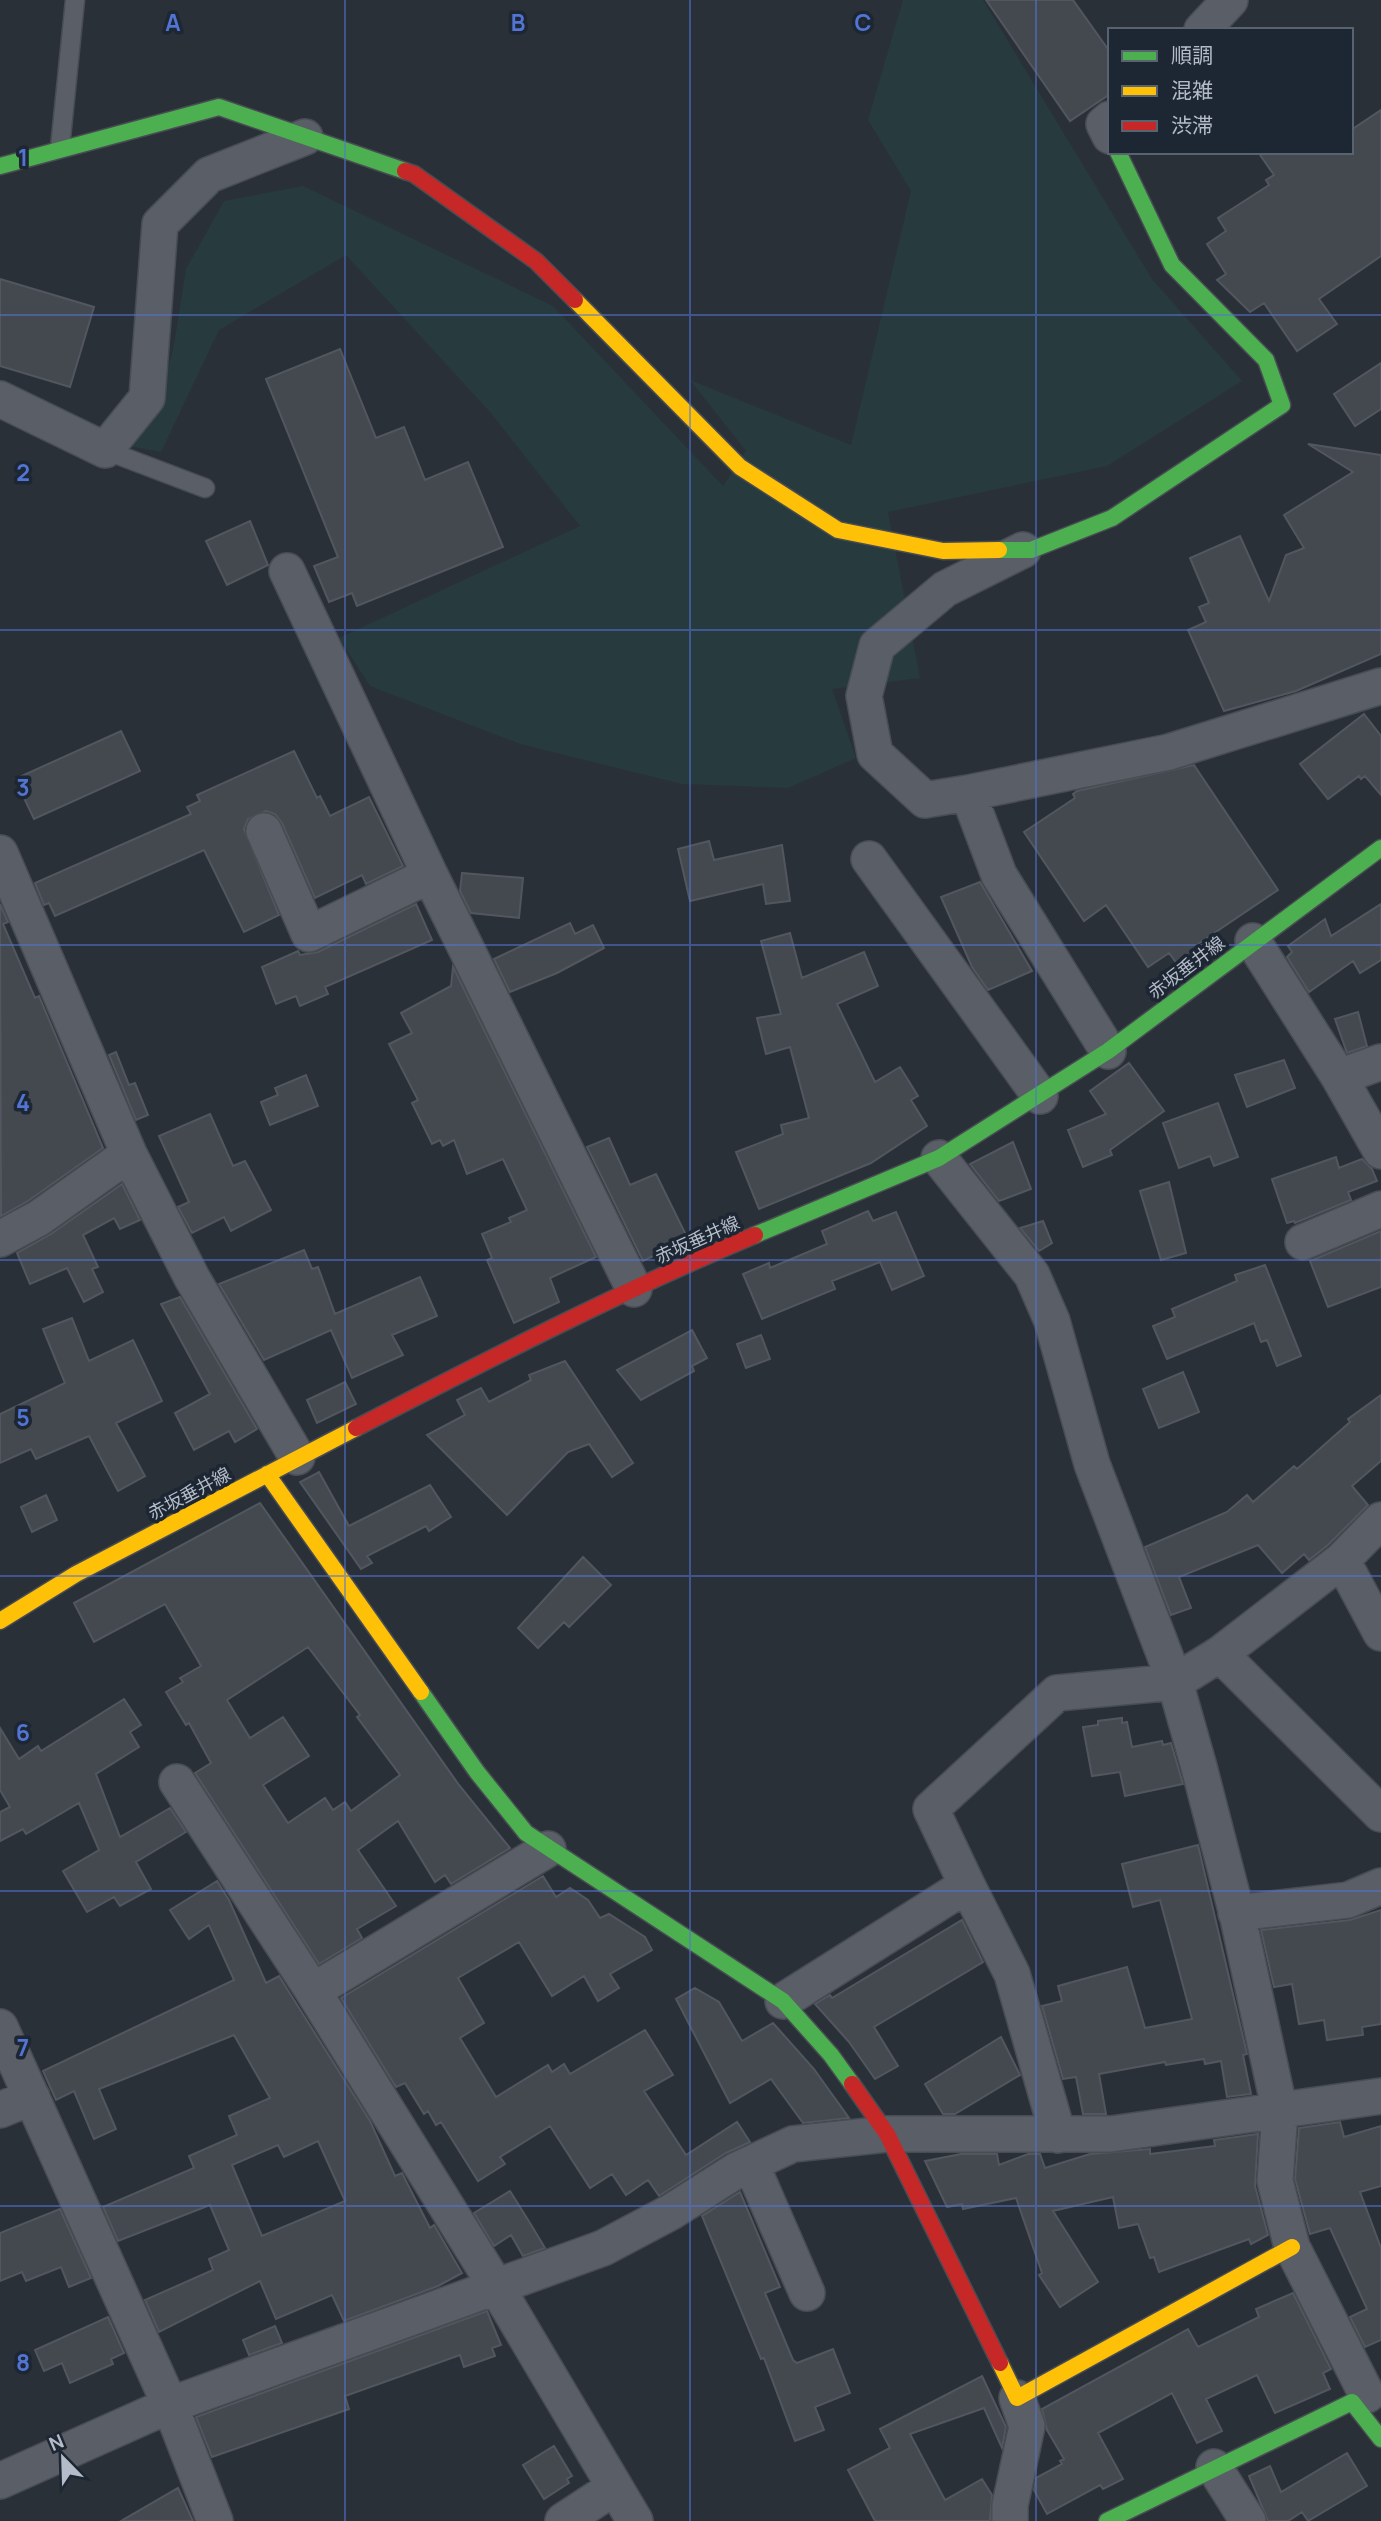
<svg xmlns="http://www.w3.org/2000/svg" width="1381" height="2521" font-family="Manrope,'Noto Sans JP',sans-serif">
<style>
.green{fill:#273a3e}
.building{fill:#444950;stroke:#52575f;stroke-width:2;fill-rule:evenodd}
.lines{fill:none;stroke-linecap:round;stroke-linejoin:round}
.lane-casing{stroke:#484c53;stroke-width:21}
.street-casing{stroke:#484c53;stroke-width:38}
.fast-casing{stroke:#484c53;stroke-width:19}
.slow-casing{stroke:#484c53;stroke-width:19}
.jam-casing{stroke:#484c53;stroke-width:19}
.lane{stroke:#5a5e66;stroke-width:18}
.street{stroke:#5a5e66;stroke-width:35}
.fast{stroke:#4caf50;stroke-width:16}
.slow{stroke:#ffc107;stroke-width:16}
.jam{stroke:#c62828;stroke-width:16}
.grid{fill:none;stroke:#5274d3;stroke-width:2;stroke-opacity:0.55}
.labels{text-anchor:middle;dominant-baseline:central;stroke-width:7;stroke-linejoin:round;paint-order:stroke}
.street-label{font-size:18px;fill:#b4bcc9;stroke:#1d2633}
.grid-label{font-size:23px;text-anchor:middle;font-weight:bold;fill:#5274d3;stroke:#1d2633;stroke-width:7;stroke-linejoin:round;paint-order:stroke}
</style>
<rect width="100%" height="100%" fill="#2a3038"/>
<path class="green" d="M903,0H983L1152,279L1242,381L1107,466L888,512L920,678L832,689L856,758L788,788L682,784L520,744L370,686L339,638L580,526L490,412L346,255L219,330L161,452L129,446L158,407L174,345L186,269L224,201L303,186L553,306L723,486L746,451L690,380L851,445L911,191L868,120Z"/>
<path class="building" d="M986,0H1073L1110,52V94L1070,121Z
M1381,110V256L1319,299L1337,324L1297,351L1264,303L1250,312L1217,280L1226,274L1207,244L1226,231L1218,218L1269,185L1266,180L1274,175L1258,152H1351V130Z
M0,279L94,307L70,387L0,366Z
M340,349L376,438L404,427L425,480L468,462L503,547L357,606L352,593L329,602L314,566L338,557L266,379Z
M1381,363V409L1355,426L1334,394Z
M1308,444L1381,455V654L1296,691L1224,711L1188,630L1206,622L1199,607L1209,603L1190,558L1240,536L1269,601L1286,555L1304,548L1284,515L1353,472Z
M250,521L268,565L227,585L206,541Z
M1364,714L1381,736V795L1365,776L1361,779L1359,776L1328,799L1300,764Z
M121,731L140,771L34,819L15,779Z
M294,751L317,798L320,796L330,816L369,797L403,866L366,884L362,875L315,898L282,823L275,814L266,811L248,819L244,829L279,915L244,932L204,850L55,916L49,903L44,905L35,883L191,814L187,807L200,801L197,795Z
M1194,765L1278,890L1198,944L1203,953L1181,969L1169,953L1148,967L1106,905L1084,921L1024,832L1075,798L1073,794L1077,791Z
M709,841L714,860L782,845L790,901L766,904L763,884L690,901L678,849Z
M462,873L523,878L519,918L471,913L460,891Z
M980,882L1032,971L988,990L972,967L941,897Z
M0,904L8,922L3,924L35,998L39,996L103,1148L28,1201L1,1216Z
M416,904L432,940L325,987L328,994L300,1006L296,996L276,1004L262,967L298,951L300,955L318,952Z
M1381,904V960L1360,973L1353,961L1309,992L1287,957L1292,952L1288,946L1325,919L1331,936Z
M570,923L575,934L593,925L604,948L557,973L510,992L494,959Z
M790,933L802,978L864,952L878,986L837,1004L875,1082L900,1067L918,1096L911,1100L927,1126L871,1163L759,1209L736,1152L783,1134L781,1125L809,1118L790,1047L766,1054L757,1018L781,1014L761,941Z
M453,967L596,1257L550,1278L559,1302L514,1323L487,1260L492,1258L482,1234L511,1222L509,1218L527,1210L503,1159L467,1174L454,1140L443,1146L440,1140L432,1144L412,1103L418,1100L389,1044L412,1033L401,1013L451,986Z
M1358,1012L1367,1046L1347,1053L1335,1019Z
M116,1052L129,1085L135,1083L148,1115L136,1120L109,1055Z
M1284,1060L1295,1088L1247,1107L1235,1075Z
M1129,1063L1164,1111L1110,1150L1112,1155L1083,1167L1068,1130L1106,1114L1090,1091Z
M306,1075L318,1106L270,1125L261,1102L278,1095L275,1088Z
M1218,1103L1238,1157L1214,1166L1210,1156L1179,1168L1163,1123Z
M210,1114L233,1166L245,1161L271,1210L231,1231L224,1217L192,1233L178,1207L189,1202L159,1136Z
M609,1138L630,1185L656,1174L688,1239L643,1261L587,1147Z
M1013,1142L1031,1189L999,1201L970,1164Z
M1336,1157L1339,1168L1362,1159L1372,1169L1377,1181L1348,1192L1351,1200L1295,1223L1294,1221L1287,1223L1272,1179Z
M1169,1182L1186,1253L1161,1260L1140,1191Z
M122,1184L140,1220L120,1229L114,1218L83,1235L98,1267L92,1269L103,1292L84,1302L67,1268L30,1284L17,1253L51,1234Z
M868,1211L873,1221L896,1212L924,1276L892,1290L880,1262L832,1281L835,1289L762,1319L743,1274L769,1263L770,1268L827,1244L822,1231Z
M1043,1221L1052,1243L1039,1251L1020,1228Z
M1381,1231V1287L1328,1307L1310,1261Z
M304,1250L312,1269L318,1267L335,1314L420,1277L437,1316L392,1335L403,1355L352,1378L331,1330L264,1360L219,1284Z
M1265,1265L1301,1356L1277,1366L1267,1340L1261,1342L1254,1323L1167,1359L1153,1326L1175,1317L1172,1309L1237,1281L1235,1275Z
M180,1297L257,1429L235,1442L229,1431L194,1450L175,1413L210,1394L161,1304Z
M72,1318L89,1361L133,1340L162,1401L116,1423L145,1476L118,1491L89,1436L36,1459L31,1449L0,1463V1414L65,1383L43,1329Z
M692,1330L707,1358L692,1366L694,1371L641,1400L617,1370Z
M761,1335L770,1359L746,1368L737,1344Z
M565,1361L633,1463L612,1477L589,1444L568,1452L507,1515L427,1435L465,1415L457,1400L481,1388L489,1402L531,1380L529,1375Z
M1183,1372L1199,1412L1159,1428L1143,1389Z
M345,1382L356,1404L317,1423L307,1400Z
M1381,1395V1461L1352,1486L1368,1505L1328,1545L1309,1560L1304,1554L1282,1573L1258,1545L1179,1577L1191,1608L1171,1615L1145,1547L1227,1512L1247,1495L1253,1502L1294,1466L1297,1469L1350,1422L1348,1419Z
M319,1472L349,1526L430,1485L451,1517L429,1531L426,1526L367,1556L372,1563L361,1569L300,1482Z
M46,1495L57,1520L32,1532L21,1507Z
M260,1503L459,1785L510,1848L451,1884L445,1875L435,1882L398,1821L358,1850L396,1906L357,1929L362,1938L319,1964L195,1773L211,1763L189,1723L186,1725L166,1692L183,1682L180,1678L201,1666L165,1604L94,1642L74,1603ZM308,1647L360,1715L357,1717L400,1775L351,1811L345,1802L333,1810L325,1798L288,1823L263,1785L309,1756L283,1717L250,1738L227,1700Z
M583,1557L611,1585L569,1627L564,1622L538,1648L518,1628Z
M124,1699L141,1725L130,1732L139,1747L96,1774L120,1837L170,1808L186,1832L136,1862L151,1889L120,1906L114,1897L87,1912L63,1871L99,1850L79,1803L26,1834L23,1829L0,1841V1812L10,1807L0,1790V1728L19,1759L38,1746L41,1751Z
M1122,1718V1723L1127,1722L1132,1747L1162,1741L1163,1745L1171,1743L1183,1784L1125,1796L1120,1772L1092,1776L1083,1727L1098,1725V1721Z
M1198,1845L1247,2054L1243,2055L1251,2094L1227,2097L1221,2061L1205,2064L1204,2059L1166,2065L1165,2062L1099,2074L1106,2114H1083L1076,2077L1063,2079L1042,2006L1062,2001L1058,1986L1127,1967L1145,2028L1192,2019L1160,1900L1133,1907L1122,1864Z
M543,1876L556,1897L570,1888L588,1900L600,1918L609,1914L645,1937L652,1950L610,1974L619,1988L598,2001L584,1976L552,1996L519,1942L458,1978L484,2023L460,2038L496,2097L548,2065L552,2072L564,2064L570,2074L645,2030L673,2075L644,2091L686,2155L737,2122L750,2142L726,2153L659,2196L648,2180L626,2195L612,2174L590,2188L550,2126L500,2157L505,2164L478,2181L441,2122L436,2125L428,2111L424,2114L405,2083L396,2087L341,1998Z
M217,1881L229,1900L266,1983L279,1976L370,2121L395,2176L402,2173L430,2228L434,2225L462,2273L438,2286L344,2321L332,2295L276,2319L260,2281L159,2332L145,2300L213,2270L209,2259L229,2250L210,2205L118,2241L103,2207L194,2168L189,2156L237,2135L229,2116L270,2098L234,2035L99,2089L116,2129L94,2139L74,2091L56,2100L43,2071L234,1980L209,1925L189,1939L170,1910ZM318,2141L345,2201L262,2236L232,2165L278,2145L284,2157Z
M1381,1910V2024L1362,2027L1363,2035L1327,2040L1324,2020L1299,2024L1292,1984L1274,1987L1261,1930L1350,1920Z
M962,1920L983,1962L874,2027L898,2066L875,2079L849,2042L815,2004L830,1995L832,1998Z
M695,1988L719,2002L742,2041L773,2023L814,2069L849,2118L803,2123L771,2079L730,2103L676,1999Z
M1001,2037L1020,2075L955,2114H943L925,2084Z
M1340,2122L1344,2137L1381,2126V2186L1360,2192L1381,2248V2340L1365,2347L1350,2317L1367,2309L1330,2228L1310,2234L1295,2179L1299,2128Z
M1258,2134L1255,2186L1268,2235L1251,2244L1249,2239L1159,2272L1154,2257L1150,2258L1138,2224L1119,2228L1113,2197L1053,2211L1098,2282L1060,2307L1039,2275L1042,2273L1016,2198L963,2209L962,2204L947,2207L925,2161L961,2154H997L999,2165L1028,2154H1040L1045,2168L1090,2154L1150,2149V2154L1215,2146L1214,2140Z
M510,2191L530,2223L545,2248L523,2256L511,2235L494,2246L474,2213Z
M740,2192L780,2287L765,2293L793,2360L797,2363L833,2349L850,2393L815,2407L824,2430L795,2441L764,2358L761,2359L702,2216Z
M60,2209L91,2278L69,2287L61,2267L26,2281L22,2272L0,2281V2233Z
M1293,2293L1331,2369L1323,2373L1330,2389L1275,2413L1257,2375L1206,2399L1222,2431L1197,2443L1172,2393L1098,2433L1123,2479L1103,2489L1100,2485L1047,2514L1034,2490L1036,2478L1062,2464L1060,2461L1064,2459L1047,2430L1042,2409L1188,2329L1198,2347L1259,2317L1256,2309Z
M487,2311L501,2345L492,2348L495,2356L464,2367L460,2355L345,2396L349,2409L212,2457L196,2417Z
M108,2317L124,2353L111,2359L113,2364L70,2383L62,2363L44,2371L35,2350Z
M275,2326L282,2343L249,2355L243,2340Z
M982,2376L1006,2427L1002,2448L984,2408L910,2434L945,2500L982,2479L992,2495L990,2521H875L848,2470L890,2448L880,2429Z
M554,2446L572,2476L567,2479L569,2483L544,2499L523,2465Z
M1347,2453L1367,2486L1308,2521L1302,2512L1288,2521H1268L1249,2476L1270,2466L1281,2492Z
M178,2488L193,2521H121Z"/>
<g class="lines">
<defs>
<path id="lane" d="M60,148L75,0
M105,450L205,488"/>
<path id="street" d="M1202,30L1230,0
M1110,119L1104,124L1110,136
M0,399L105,450L147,398L160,224L209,175L305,137
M1023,550L945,589L877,646L864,696L875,754L925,800L968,793L999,875L1108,1051
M287,571L430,875
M968,793L1169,752L1381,686
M264,831L309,934L430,875L634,1289
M0,853L129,1154L192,1278L297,1457
M869,859L1040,1096
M1253,941L1339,1077L1381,1151
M1339,1077L1381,1062
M939,1158L1032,1275L1052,1321L1092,1464L1175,1682L1199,1767L1238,1918L1280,2112L1275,2181L1292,2247L1367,2395
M0,1239L39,1218L129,1154
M1303,1242L1381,1209
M1342,1560L1381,1633
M1220,1654L1381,1814
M177,1782L313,1991L497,2288L635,2521
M967,1885L1012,1974L1058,2135
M1236,1913L1348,1900L1381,1886
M313,1991L548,1849
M783,2001L967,1885L931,1809L1057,1693L1175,1682L1220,1654L1342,1560L1381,1520
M0,2027L170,2405L215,2521
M0,2110L32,2097
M751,2164L807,2293
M1214,2467L1248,2521
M0,2481L170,2405L603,2248L671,2212L737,2170L793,2144L887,2134H1111L1381,2096
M563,2521L615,2487
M1010,2521V2505L1027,2426L1017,2398"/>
<path id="fast" d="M0,166L219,107L405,171
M999,550H1031L1112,518L1282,405L1266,360L1172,265L1118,152
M755,1235L939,1158L1108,1051L1381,848
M421,1692L477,1772L526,1833L783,2001L831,2055L852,2084
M1107,2521L1352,2402L1381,2439"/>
<path id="slow" d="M575,300L740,467L838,530L943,551L999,550
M267,1474L421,1692
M0,1621L76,1574L356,1428
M1000,2363L1017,2398L1292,2247"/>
<path id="jam" d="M405,171L414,174L536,261L575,300
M356,1428C487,1360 619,1292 755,1235
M852,2084L887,2134L1000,2363"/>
</defs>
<use href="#lane" class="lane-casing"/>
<use href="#street" class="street-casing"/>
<use href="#fast" class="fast-casing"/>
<use href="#slow" class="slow-casing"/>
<use href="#jam" class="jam-casing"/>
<use href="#lane" class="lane"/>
<use href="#street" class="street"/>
<use href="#fast" class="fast"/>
<use href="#slow" class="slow"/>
<use href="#jam" class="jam"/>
</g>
<path class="grid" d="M345,0V2521M690,0V2521M1036,0V2521M0,315H1381M0,630H1381M0,945H1381M0,1260H1381M0,1576H1381M0,1891H1381M0,2206H1381"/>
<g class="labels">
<g class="street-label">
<text transform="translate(1186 967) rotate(-37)">赤坂垂井線</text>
<text transform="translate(697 1239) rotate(-24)">赤坂垂井線</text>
<text transform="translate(189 1493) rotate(-28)">赤坂垂井線</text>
</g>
</g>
<g class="grid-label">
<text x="173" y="31">A</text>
<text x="518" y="31">B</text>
<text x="863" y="31">C</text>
<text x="23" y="166">1</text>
<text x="23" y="481">2</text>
<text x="23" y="796">3</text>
<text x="23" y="1111">4</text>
<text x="23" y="1426">5</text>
<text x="23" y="1741">6</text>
<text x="23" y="2056">7</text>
<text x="23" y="2371">8</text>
</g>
<rect x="1108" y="28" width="245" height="126" fill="#1d2633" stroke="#59626f" stroke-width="2"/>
<rect x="1122" y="51" width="35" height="10" fill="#4caf50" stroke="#59626f" stroke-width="2"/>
<text x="1171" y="63" font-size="21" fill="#b4bcc9">順調</text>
<rect x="1122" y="86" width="35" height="10" fill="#ffc107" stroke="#59626f" stroke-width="2"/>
<text x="1171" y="98" font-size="21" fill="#b4bcc9">混雑</text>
<rect x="1122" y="121" width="35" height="10" fill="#c62828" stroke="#59626f" stroke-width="2"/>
<text x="1171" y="133" font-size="21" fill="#b4bcc9">渋滞</text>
<g transform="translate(63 2458) rotate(337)" stroke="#1d2633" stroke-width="5" paint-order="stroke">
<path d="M0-5L12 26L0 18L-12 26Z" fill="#b4bcc9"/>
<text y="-10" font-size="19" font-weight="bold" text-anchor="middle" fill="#b4bcc9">N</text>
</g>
</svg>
